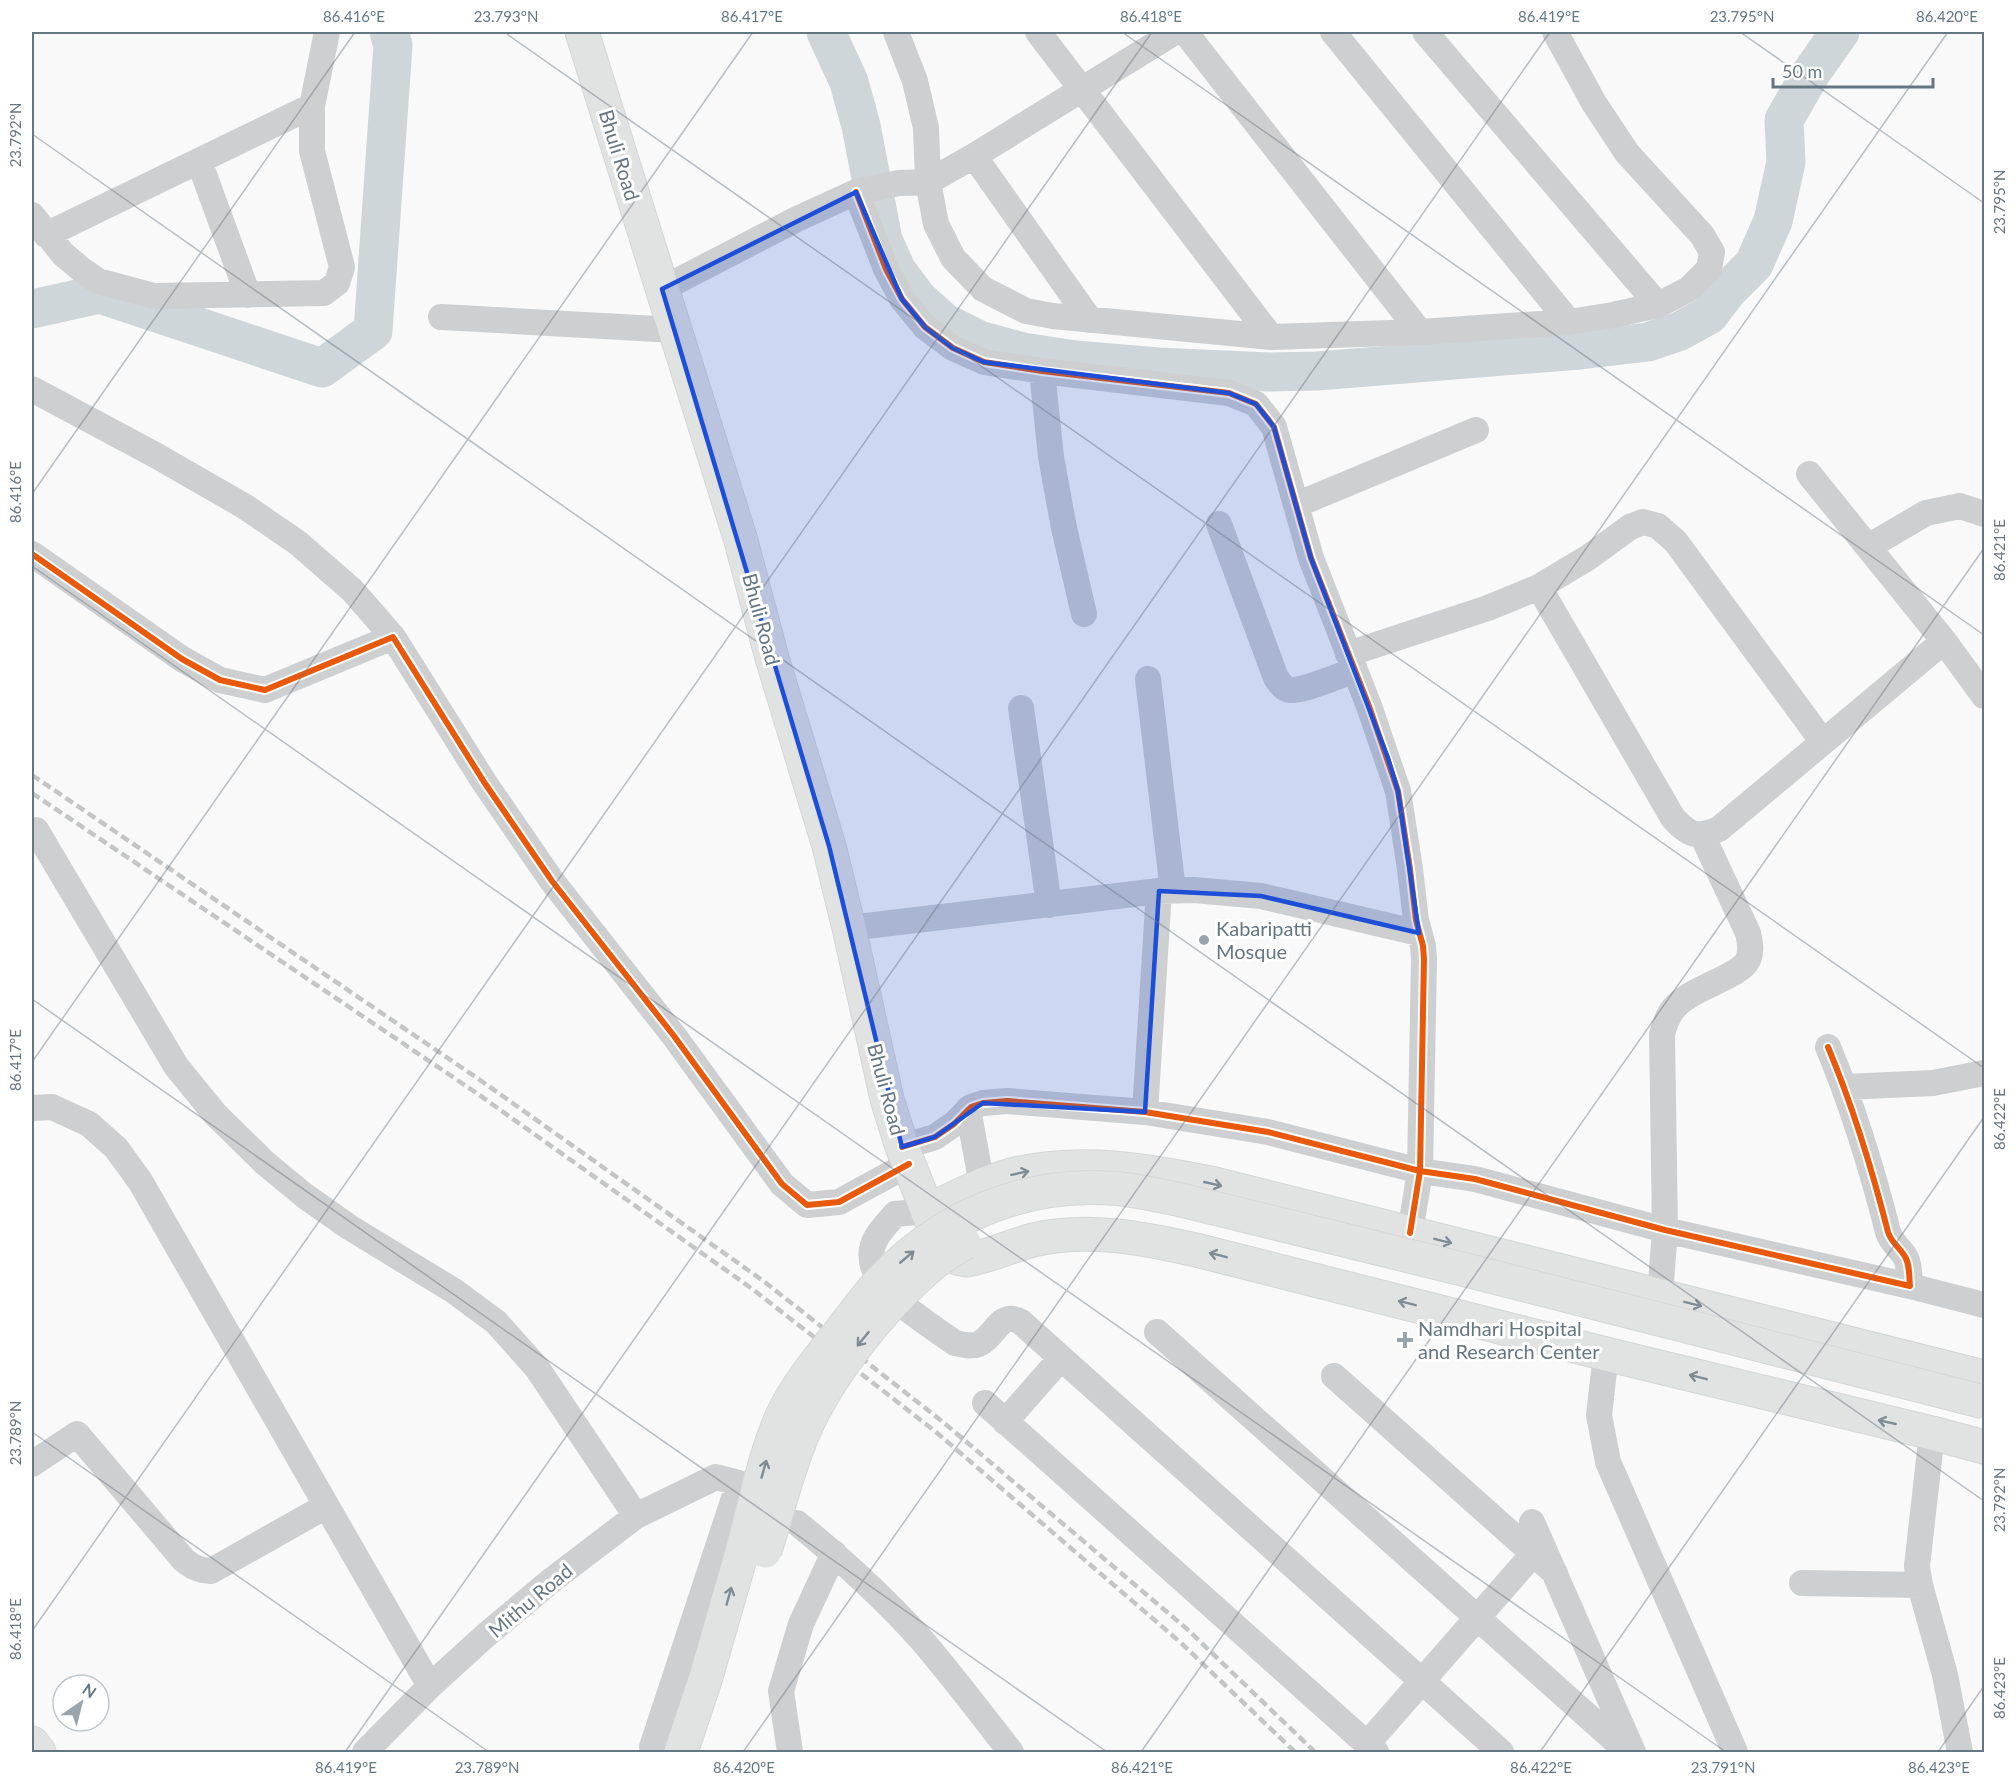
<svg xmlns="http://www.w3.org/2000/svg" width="2016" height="1784" font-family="Lato,sans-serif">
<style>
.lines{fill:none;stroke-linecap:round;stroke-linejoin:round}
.river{stroke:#ced6d9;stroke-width:39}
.secondary-casing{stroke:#d5d6d7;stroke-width:35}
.trunk-casing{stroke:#d5d6d6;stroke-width:35}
.minor{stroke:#cecfd0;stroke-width:26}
.secondary{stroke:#e1e2e2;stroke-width:33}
.trunk{stroke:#e1e2e2;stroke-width:33}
.rail{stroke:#c3c5c6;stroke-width:4.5;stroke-dasharray:9 4.5;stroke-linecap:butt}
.trunk-bridge-casing{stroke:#d5d6d6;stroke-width:35;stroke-linecap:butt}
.trunk-bridge{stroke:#e1e2e2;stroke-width:33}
.cycleway-casing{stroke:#fff;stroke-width:10}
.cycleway{stroke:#e8590c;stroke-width:6}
.oneway{stroke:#7e8c96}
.marked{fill:#1d4ed8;fill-opacity:0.2;stroke:#1d4ed8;stroke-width:4.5;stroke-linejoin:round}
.ticks{fill:none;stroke:#657683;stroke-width:1.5;stroke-opacity:0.45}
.poi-dot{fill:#99a4ac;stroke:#fff;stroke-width:2}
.labels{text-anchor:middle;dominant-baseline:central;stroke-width:6;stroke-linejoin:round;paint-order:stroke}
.street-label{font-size:20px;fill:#657683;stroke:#fff}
.poi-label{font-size:20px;fill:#657683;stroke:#fff;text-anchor:start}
.neatline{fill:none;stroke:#657683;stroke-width:2}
.ticks-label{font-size:15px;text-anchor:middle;fill:#657683}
</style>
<rect width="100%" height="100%" fill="#f9f9f9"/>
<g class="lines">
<path class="river" d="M826,32L849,82L861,126L883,240L897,271L918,299L945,323L979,340L1023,352L1075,360L1158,367L1269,372L1317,371L1580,350L1648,342L1680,331L1709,315L1728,290L1754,264L1773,221L1786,162L1784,120L1811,73L1840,32
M32,309L100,294L322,368L373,331L393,45L389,32"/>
<defs>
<path id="secondary" d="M582,32L741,541L772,658L829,846L849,928L887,1099L902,1147L933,1225L950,1253L957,1258L967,1260C990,1256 1011,1246 1033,1240C1088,1227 1142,1238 1196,1250L1606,1354L1932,1433L1984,1447
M927,1211C955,1198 982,1183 1011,1175C1080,1158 1148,1170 1215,1184L1984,1377"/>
<path id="trunk" d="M32,1743L39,1752
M681,1752L706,1677L744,1545"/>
</defs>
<use href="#secondary" class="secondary-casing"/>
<use href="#trunk" class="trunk-casing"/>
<path class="minor" d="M896,32L915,81L926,128L928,182L936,224L953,258L983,289L1026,311L1053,316L1271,337L1420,332L1569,322L1613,315L1658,305L1689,289L1709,269L1712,252L1702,235L1627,153L1594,103L1555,32
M1038,32L1271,337
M1185,32L1420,332
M1333,32L1569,322
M1425,32L1658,305
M974,156L1090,320
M199,161L248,295
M856,192L886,269L902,299L925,327L953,348L984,362L1042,371L1229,393L1256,404L1274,427L1311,558L1369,706L1398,791L1410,869L1416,920L1423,946L1424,959L1420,1171L1410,1233
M32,215L63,254L82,270L98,281L154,296L324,293L337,283L342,267L312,151V106L327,32
M46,235L312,106
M662,289L797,219L856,192L899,183L928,182L974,156L1175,32
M441,317L675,330
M1042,371L1051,457L1064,528L1084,614
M32,389L157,456L244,506L298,543L352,590L393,637
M1809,474L1944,641L1984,696
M1296,505L1476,430
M1219,524L1276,678C1280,683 1283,689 1290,690C1304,691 1340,675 1355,670
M1868,547L1926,513L1960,506L1984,514
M32,554L182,659L220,680L265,690L393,637L484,782L552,881L674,1036L782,1184L807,1205L839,1202L909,1164
M1539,587L1673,818C1690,836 1696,838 1719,829L1944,641
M1348,654L1488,608L1539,587L1589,557L1630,527L1643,522L1658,526L1676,542L1823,742
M1148,679L1173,891
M1021,708L1049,905
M36,830L176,1066L215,1114L265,1163L305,1196L349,1227L454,1291L496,1322L537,1368L636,1516
M849,928L1159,891L1194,890L1261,896L1419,933
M1845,1087L1933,1083L1984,1073
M32,1108L52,1107L89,1124L116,1148L140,1181L430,1686
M968,1109L982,1185
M1145,1112L1159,891
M902,1147L935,1137L954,1124L971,1107L983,1103L1007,1101L1145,1112L1268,1132L1420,1171L1475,1179L1665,1230L1910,1286C1909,1276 1910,1263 1904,1255C1898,1246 1891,1242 1888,1232C1872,1169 1853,1107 1828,1047
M927,1211L895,1214C887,1224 874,1236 872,1249C865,1289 928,1323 955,1343C963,1345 971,1347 979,1344C996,1336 999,1310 1021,1322L1501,1752
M1910,1286L1984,1305
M1660,1295L1665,1230L1662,1034C1664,1027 1667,1018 1671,1012C1686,988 1738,979 1748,960C1752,951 1750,942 1748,933L1702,835
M1157,1332L1628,1752
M1606,1354L1599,1415L1608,1462L1735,1752
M1334,1376L1555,1573
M985,1403L1376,1752
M1005,1422L1061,1358
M1932,1433L1917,1566L1920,1585L1945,1675L1960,1752
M32,1464L77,1434L183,1559C192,1567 198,1570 211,1571L326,1506
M1532,1522L1633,1752
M797,1523C840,1558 882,1596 920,1638C952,1675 981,1714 1011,1752
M1802,1583L1920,1585
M1367,1744L1533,1554
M365,1752L430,1686L485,1636L552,1580L636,1516L716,1477L739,1483L652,1747
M790,1752L781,1691L801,1624L834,1553"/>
<use href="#secondary" class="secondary"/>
<use href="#trunk" class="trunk"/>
<path class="rail" d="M32,775L480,1080L762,1280L943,1422L1187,1629L1315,1752
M32,793L475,1092L751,1288L936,1432L1180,1642L1295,1752"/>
<defs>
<path id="trunk-bridge" d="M744,1545C756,1502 764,1456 783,1414C798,1383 822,1355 843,1328C855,1313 867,1296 880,1282C940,1218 1020,1183 1109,1188C1133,1189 1157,1195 1181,1200L1462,1269L1984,1402
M765,1551C776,1516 785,1480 798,1446C821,1383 882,1306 934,1263C943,1256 954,1249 964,1243"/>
</defs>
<use href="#trunk-bridge" class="trunk-bridge-casing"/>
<use href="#trunk-bridge" class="trunk-bridge"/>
<defs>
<path id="cycleway" d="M856,192L886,269L902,299L925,327L953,348L984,362L1042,371L1229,393L1256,404L1274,427L1311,558L1369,706L1398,791L1410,869L1416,920L1423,946L1424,959L1420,1171L1410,1233
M32,554L182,659L220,680L265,690L393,637L484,782L552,881L674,1036L782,1184L807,1205L839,1202L909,1164
M902,1147L935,1137L954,1124L971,1107L983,1103L1007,1101L1145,1112L1268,1132L1420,1171L1475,1179L1665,1230L1910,1286C1909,1276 1910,1263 1904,1255C1898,1246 1891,1242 1888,1232C1872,1169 1853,1107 1828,1047"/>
</defs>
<use href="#cycleway" class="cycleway-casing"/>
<use href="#cycleway" class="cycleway"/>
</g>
<defs><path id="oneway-shaft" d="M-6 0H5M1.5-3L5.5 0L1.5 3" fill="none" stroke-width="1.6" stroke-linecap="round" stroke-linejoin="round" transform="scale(1.5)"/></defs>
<g class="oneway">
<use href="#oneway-shaft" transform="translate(1020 1173) rotate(-12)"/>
<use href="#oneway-shaft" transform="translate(1213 1184) rotate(13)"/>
<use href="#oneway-shaft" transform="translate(1443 1241) rotate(14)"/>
<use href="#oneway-shaft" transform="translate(1218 1255) rotate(-166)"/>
<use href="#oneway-shaft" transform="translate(907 1257) rotate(-40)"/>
<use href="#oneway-shaft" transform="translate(1407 1303) rotate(-166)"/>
<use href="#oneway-shaft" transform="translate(1693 1304) rotate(14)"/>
<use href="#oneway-shaft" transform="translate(863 1339) rotate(129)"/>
<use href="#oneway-shaft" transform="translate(1698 1377) rotate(-166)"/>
<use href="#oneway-shaft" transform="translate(1887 1422) rotate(-167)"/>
<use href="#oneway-shaft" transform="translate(764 1469) rotate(-74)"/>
<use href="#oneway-shaft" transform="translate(729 1596) rotate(-74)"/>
</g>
<path class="marked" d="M856,192L902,299L925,327L953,348L984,362L1229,393L1256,404L1274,427L1311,558L1388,758L1398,791L1419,933L1261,896L1159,891L1145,1112L983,1103L935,1137L902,1147L829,846L662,289Z"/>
<path class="ticks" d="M504,32L1984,1068M1122,32L1984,635M1740,32L1984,203M32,134L1984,1501M32,494L355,32M32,566L1726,1752M32,999L1107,1752M32,1062L753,32M32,1432L489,1752M32,1631L1152,32M345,1752L1550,32M743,1752L1948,32M1141,1752L1984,548M1540,1752L1984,1117M1938,1752L1984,1686"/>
<g class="poi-dot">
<circle cx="1204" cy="940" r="6"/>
<path d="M1402 1331h6v6h6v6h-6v6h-6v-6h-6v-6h6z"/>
</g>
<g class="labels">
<g class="street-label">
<text transform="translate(620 155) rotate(73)">Bhuli Road</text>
<text transform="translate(762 619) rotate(75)">Bhuli Road</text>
<text transform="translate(887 1089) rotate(75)">Bhuli Road</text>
<text transform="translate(530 1600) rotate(-40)">Mithu Road</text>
</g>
<g class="poi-label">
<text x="1216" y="928">Kabaripatti<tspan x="1216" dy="23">Mosque</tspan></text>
<text x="1418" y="1328">Namdhari Hospital<tspan x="1418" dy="23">and Research Center</tspan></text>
</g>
</g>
<rect width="2016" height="1784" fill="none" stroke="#ffffff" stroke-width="66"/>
<g transform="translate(81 1703) rotate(35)"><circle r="28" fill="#ffffff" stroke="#c1c8cd" stroke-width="1.5"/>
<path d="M0-4.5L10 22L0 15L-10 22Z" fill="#99a4ac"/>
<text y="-9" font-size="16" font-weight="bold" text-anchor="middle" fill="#657683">N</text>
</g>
<path d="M1773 78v9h160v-9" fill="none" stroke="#657683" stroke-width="3"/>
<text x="1782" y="78" font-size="18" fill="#657683" stroke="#ffffff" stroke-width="4.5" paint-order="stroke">50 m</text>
<rect x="33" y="33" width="1950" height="1718" class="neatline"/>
<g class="ticks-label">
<text x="354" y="22">86.416°E</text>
<text x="506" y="22">23.793°N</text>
<text x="752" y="22">86.417°E</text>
<text x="1151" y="22">86.418°E</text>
<text x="1549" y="22">86.419°E</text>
<text x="1742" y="22">23.795°N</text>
<text x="1947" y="22">86.420°E</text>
<text transform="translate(16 135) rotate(-90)" y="5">23.792°N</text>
<text transform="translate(2000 202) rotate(-90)" y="5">23.795°N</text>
<text transform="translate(16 492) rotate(-90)" y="5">86.416°E</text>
<text transform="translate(2000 550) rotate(-90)" y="5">86.421°E</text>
<text transform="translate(16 1060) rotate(-90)" y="5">86.417°E</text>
<text transform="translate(2000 1119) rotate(-90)" y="5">86.422°E</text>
<text transform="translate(16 1433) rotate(-90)" y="5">23.789°N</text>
<text transform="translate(2000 1500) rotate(-90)" y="5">23.792°N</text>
<text transform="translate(16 1629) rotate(-90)" y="5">86.418°E</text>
<text transform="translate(2000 1688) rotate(-90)" y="5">86.423°E</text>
<text x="346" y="1773">86.419°E</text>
<text x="487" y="1773">23.789°N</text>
<text x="744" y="1773">86.420°E</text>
<text x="1142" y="1773">86.421°E</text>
<text x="1541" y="1773">86.422°E</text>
<text x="1723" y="1773">23.791°N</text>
<text x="1939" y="1773">86.423°E</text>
</g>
</svg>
